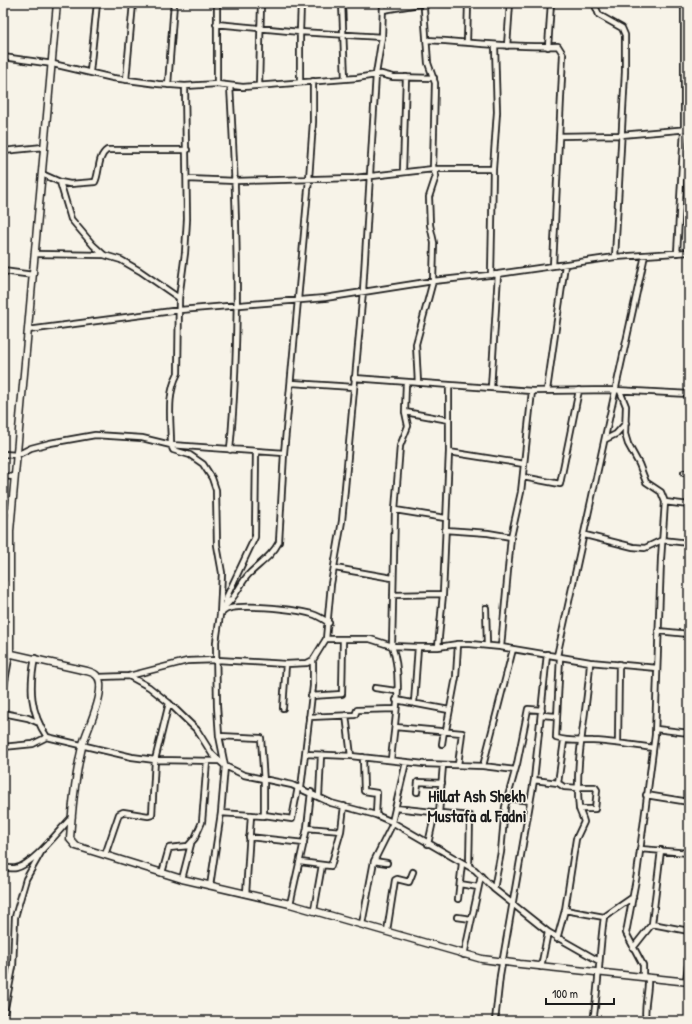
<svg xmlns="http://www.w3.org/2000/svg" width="692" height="1024" font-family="'Patrick Hand',sans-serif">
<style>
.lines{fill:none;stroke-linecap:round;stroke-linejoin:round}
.minor-casing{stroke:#1c1c1c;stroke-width:8}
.tertiary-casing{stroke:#1c1c1c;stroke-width:9}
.minor{stroke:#f7f3e8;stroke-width:4.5}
.tertiary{stroke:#f7f3e8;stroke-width:6}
.labels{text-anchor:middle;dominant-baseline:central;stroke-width:3;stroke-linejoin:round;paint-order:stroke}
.quarter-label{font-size:17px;font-weight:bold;fill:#1c1c1c;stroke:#f7f3e8}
</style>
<rect width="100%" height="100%" fill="#f7f3e8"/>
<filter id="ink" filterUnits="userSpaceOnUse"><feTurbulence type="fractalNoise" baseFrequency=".025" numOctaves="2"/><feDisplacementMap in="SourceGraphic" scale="8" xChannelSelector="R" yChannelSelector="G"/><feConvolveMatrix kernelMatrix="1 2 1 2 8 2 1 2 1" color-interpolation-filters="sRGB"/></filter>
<g filter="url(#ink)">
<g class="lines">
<defs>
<path id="minor" d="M342,3L345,79
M429,3L468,4
M594,3L599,15L622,28L625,35V72L615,257
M383,10L425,3
M216,24L300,32L301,3
M427,40C471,42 514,48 558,46L563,54L553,266
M467,42L468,3
M507,46L510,3
M548,47L551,3
M3,57L53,64L113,78L158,84L185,86L217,84L243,87L357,78L381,74L393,77L434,78
M90,72L97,3
M126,80L133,3
M300,82V32L382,37
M217,84V3
M168,85L174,3
M185,86L187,219L185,253L179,298L178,373C166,396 171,420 171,445L173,450L190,455L203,464L212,478L216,490L217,545L222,573L220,615L216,642L217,706L219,736L225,766L221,813L210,886
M259,86L261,3
M559,136L621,135L689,129
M3,151L44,147
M433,169H493
M403,171L406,77
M42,174L60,182L71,219L93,245L104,255L121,260L140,271L179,298
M187,179L236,181L354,178L433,169L435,83L428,63L424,9L426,3
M60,182L70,184L95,182C100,172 97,157 107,150H187
M677,253L684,130V3
M35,254L104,255
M3,271L33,275
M491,275L493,169L497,112L495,46
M28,330L180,310L325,298L433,281L498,274L615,257L689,252
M354,378L532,391L615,390L689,394
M292,383L353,387
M418,383L416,344L433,281L434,243L430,225L429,197L436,176L433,169
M491,388L498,274
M547,390L565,265
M620,391L626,406L625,434L628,444L639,464L646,482L661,492L665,502L661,559L655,735L637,874L626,933L643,965V977
M405,412L449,420
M606,439L616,434L626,423
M230,450C241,329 237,207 230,86
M449,452L524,464
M3,454L17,455L31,448L50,443L95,435L142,438L171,445L284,453
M684,473H689
M3,476L14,477
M523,477L560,484L579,390
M665,502L689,505
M3,510L12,511
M395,510L445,518
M445,530L488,533L511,537
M585,535L633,547L645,548L662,540L689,543
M3,547L9,549
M335,568L392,578
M3,583L10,584
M393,595L443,594
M3,605H10
M225,606L227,596L255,537L256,451
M486,608L487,645
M224,609L225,606C236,598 240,583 249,574C260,563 272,556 279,542L284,453L309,179L313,122V81
M223,612C231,601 298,610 312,614C319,616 323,619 329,623
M658,631L689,634
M326,639H370L392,646L418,647H438L458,644H470L501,647L590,662L657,668
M438,647L443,594L449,452V385
M501,647L511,537L521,492L532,391
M557,656L645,255
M560,657L556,738C569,742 580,740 593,741C613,742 633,745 653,748
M35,658C29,687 30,712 47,737L132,757L155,760L218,761
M129,676L149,687L169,703L197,730L212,754L225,766L244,775L292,785L331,803L376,815L392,822L475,870L494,889L548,932L541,967
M98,677L129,676L187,661L217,660L286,664L307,663L313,660L326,639L331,584L342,521L363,291L376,74L382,37L383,3
M375,688L396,691
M3,692L10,653
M311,696L342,694L343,639
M396,700L449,710
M414,703L418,647
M283,708L286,664
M3,713L28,718L37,722
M346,715L351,756
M541,715L556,716
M309,717L355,715L357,710L396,709
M395,727L462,733L458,765
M656,729L689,733
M446,730L456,677L458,644
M219,736L261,738L264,783V816L221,813
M618,743L619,664
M442,744L444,731
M3,747L33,744L47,737
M305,754L351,756L424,764L483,766L515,770
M363,757L364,791L377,793L376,815
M391,760C394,725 404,679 392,646L395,510L400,446L408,426L405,412L406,382
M483,766L513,649
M534,780L558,783L564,741
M558,783L564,787L579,788
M301,788L313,686V660
M417,792L418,782L442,783
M646,795L689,802
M319,797L321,755
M508,798L530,801
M395,808L470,816L469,866
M579,809H595L597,790L595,787H579
M439,813L443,765
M264,815L292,819L298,787
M392,822L406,762
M307,828L341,831
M249,837L304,843
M428,844L435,812
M640,849L689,853
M105,855L119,814L123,812L148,816L152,815L155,760L169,703
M374,861L387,863
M300,862L331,866L341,831L344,806
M3,867C7,868 11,869 16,868C33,865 59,830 72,817
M162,873L169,848L188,846L195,838L202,822L207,761
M182,879L191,844
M460,884L478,887
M494,889L501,852L505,807L517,764L528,709L542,710
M246,894L251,815
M458,899L462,863
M290,904L307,828L311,792
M314,910L322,865
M565,910L604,917
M457,917L471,919
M362,924L374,861L393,823
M652,924L661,850
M387,931L395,880L397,879L409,882L413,872
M548,932L599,961
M557,939L565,910L576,839L584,822C583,817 580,813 579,808C574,761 588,709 590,662
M633,948L652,924L689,931
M464,955L481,876
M686,981L689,956
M3,1018L13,967L15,917L26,879L43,849
M495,1021L500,976L534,780L547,654
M593,1021C599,986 599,952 604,917L633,897
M646,1021C643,1007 649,993 648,978"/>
<path id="tertiary" d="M3,652L87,671C94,673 99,675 100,683C102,701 87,729 82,747C75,777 72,808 70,839L76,846L182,879L290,904L482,959L520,964L689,982
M10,653V531L57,3"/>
</defs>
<use href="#minor" class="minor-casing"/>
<use href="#tertiary" class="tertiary-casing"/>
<use href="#minor" class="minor"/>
<use href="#tertiary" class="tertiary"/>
</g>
</g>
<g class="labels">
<g class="quarter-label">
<text x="477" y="795">Hillat Ash Shekh<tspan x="477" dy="20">Mustafa al Fadni</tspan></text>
</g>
</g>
<rect width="692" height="1024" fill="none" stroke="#f7f3e8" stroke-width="16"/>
<rect x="8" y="8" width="676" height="1008" fill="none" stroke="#1c1c1c" stroke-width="1.5" filter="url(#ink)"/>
<path d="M546 998v6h68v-6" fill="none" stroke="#1c1c1c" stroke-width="2"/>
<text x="552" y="998" font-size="12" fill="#1c1c1c" stroke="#f7f3e8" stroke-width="3" paint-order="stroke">100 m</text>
</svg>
